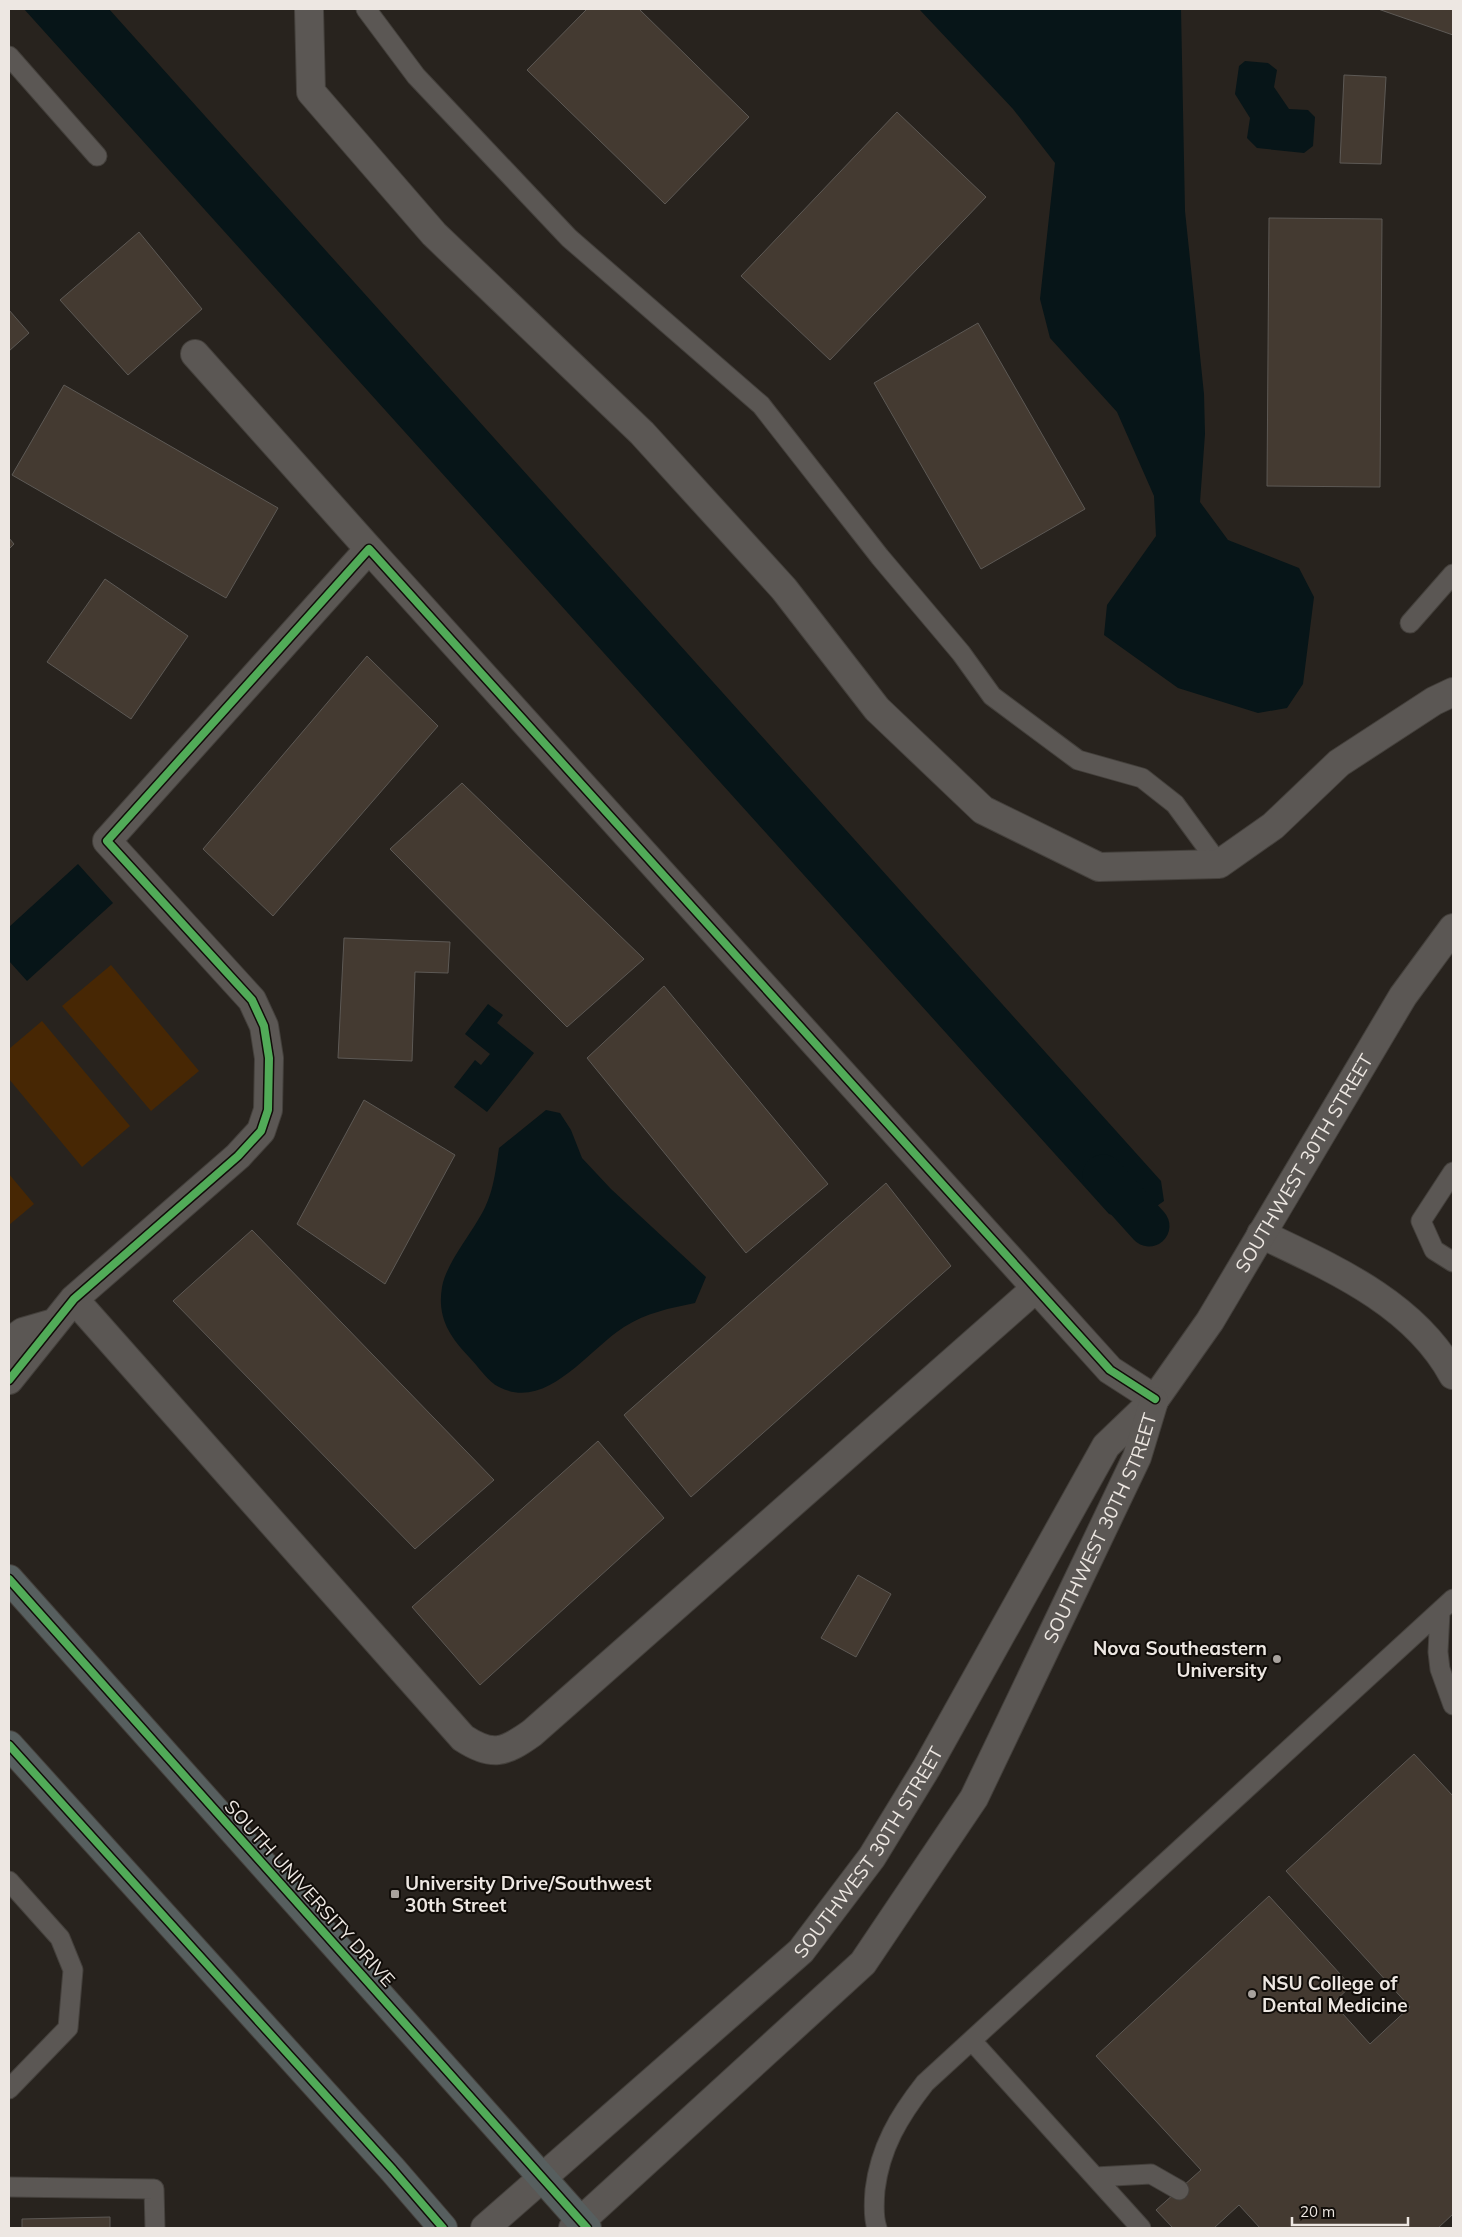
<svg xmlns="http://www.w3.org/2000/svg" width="1462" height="2237" font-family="Mulish,sans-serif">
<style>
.green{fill:#472704}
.water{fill:#071518}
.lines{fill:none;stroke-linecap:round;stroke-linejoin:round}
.canal{stroke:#071518;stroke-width:41}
.building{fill:#443a31;stroke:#5d5955}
.service-casing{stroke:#44403c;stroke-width:21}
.minor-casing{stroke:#44403c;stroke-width:30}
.tertiary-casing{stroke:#44403c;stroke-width:30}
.primary-casing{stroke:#44403c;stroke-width:30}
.service{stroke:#5b5754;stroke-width:19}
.minor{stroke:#5b5754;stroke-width:28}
.tertiary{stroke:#5b5754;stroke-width:28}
.primary{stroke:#575f5f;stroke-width:28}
.cycleway-casing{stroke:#110d09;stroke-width:11}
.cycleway{stroke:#51ab58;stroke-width:8}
.poi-dot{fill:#a8a29d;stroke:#110d09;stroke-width:2}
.labels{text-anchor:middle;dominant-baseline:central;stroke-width:4;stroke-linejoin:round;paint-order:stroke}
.street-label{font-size:19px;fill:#ede7e2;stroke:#110d09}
.poi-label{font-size:19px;font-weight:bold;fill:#ede7e2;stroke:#110d09;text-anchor:start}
</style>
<rect width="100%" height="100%" fill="#28231e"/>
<path class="green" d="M111,965L199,1071L151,1111L62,1006Z
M42,1021L130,1126L82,1167L9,1079V1049Z
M9,1174L34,1204L9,1225Z"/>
<path class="water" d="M24,9H109L1161,1181L1164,1201L1134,1222L1109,1214Z
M919,9H1181L1185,211L1204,394L1205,434L1200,502L1228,540L1299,568L1314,597L1303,684L1287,708L1258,713L1178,688L1104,635L1107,605L1156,536L1154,496L1117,412L1050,338L1040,299L1055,163L1013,109Z
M1245,61L1268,63L1277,70L1274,87L1289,109L1308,110L1315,117L1313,146L1304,153L1257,148L1247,138L1250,118L1235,94L1239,66Z
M78,864L113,903L27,981L9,961V927Z
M488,1004L503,1015L497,1023L534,1053L487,1112L454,1087L475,1060L481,1065L490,1054L465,1034Z
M546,1110L560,1113L571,1130L582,1158L611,1189L706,1277L695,1303C670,1308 646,1313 624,1327C588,1350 546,1412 499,1387C488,1382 478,1366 469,1357C449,1336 437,1317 442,1287C446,1265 467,1239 478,1220C493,1197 495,1175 499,1148Z"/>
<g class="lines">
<path class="canal" d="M1103,1175L1149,1226"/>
</g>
<path class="building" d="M587,9H639L749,117L665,204L527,70Z
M1378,9H1453V35Z
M1344,75L1386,77L1381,164L1340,163Z
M897,112L986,197L830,360L741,276Z
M1269,218L1382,219L1380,487L1267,486Z
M139,232L202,309L128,375L60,300Z
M9,310L29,333L9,351Z
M978,323L1085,509L981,569L874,383Z
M64,385L278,508L226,598L12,475Z
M9,538L14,544L9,549Z
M105,579L188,636L131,719L47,662Z
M367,656L438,726L273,916L203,849Z
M462,783L644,959L567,1027L390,849Z
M344,938L450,942L448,973L415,972L412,1061L338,1058Z
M664,986L828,1184L746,1253L587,1058Z
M364,1100L455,1155L385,1284L297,1224Z
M886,1183L951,1266L691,1497L624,1415Z
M252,1230L494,1480L415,1549L173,1301Z
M598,1441L664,1518L480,1685L412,1607Z
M858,1575L891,1594L856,1657L821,1638Z
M1414,1754L1453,1796V2214L1438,2228H1260L1239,2205L1214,2228H1173L1156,2210L1201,2170L1096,2056L1269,1896L1351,1986L1333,2003L1370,2044L1410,2007L1286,1871Z
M110,2217V2228H22V2219Z"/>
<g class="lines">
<defs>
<path id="service" d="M366,9L416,76L569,238L761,405L880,557L961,653L992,696L1078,760L1142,778L1175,804L1219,864
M9,56L97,156
M1410,623L1453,574
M1453,1172L1421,1221L1434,1250L1453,1262
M1440,1612L1438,1652L1440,1669L1453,1705
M9,1881L60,1938L73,1970L68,2028L9,2089
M972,2041L1141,2228
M1095,2177L1151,2174L1179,2190
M9,2187L154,2189L155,2228
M877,2228C873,2217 874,2202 875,2190C880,2148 899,2116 925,2083L1453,1599"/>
<path id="minor" d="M309,9L311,92L434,234L642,433L784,589L877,709L983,810L1099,867L1219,864L1273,826L1339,763L1434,701L1453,692
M195,354L369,549
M1261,1234C1332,1268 1414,1303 1453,1375
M74,1299L463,1738C492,1757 504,1753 532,1733L1035,1289
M9,1342L23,1332L54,1323
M9,1380L74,1299L238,1156L261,1131L268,1110L269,1058L264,1026L252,1000L107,841L369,549L1110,1370L1155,1399"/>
<g id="tertiary">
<path id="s1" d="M485,2228L801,1951L872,1857L927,1767L1106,1446L1155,1399L1210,1321L1403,996L1453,928"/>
<path id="s2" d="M573,2228L863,1963L974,1798L1137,1457L1154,1401"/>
</g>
<path id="primary" d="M9,1579L587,2228
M9,1745L393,2170L443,2228"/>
</defs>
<use href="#service" class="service-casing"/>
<use href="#minor" class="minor-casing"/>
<use href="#tertiary" class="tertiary-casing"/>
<use href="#primary" class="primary-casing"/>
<use href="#service" class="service"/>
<use href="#minor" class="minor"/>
<use href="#tertiary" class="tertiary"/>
<use href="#primary" class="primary"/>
<defs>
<path id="cycleway" d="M9,1380L74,1299L238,1156L261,1131L268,1110L269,1058L264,1026L252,1000L107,841L369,549L1110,1370L1155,1399
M9,1579L587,2228
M9,1745L393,2170L443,2228"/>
</defs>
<use href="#cycleway" class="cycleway-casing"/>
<use href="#cycleway" class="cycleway"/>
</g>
<g class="poi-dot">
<circle cx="1277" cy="1659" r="5"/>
<rect x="390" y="1889" width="10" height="10" rx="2.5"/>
<circle cx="1252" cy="1994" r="5"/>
</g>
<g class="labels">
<g class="street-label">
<text stroke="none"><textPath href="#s1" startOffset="1358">SOUTHWEST 30TH STREET</textPath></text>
<text stroke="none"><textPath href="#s2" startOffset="890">SOUTHWEST 30TH STREET</textPath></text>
<text stroke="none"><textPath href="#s1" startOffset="540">SOUTHWEST 30TH STREET</textPath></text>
<text transform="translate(310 1893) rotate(48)">SOUTH UNIVERSITY DRIVE</text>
</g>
<g class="poi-label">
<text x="1267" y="1648" text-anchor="end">Nova Southeastern<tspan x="1267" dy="22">University</tspan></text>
<text x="405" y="1883">University Drive/Southwest<tspan x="405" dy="22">30th Street</tspan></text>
<text x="1262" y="1983">NSU College of<tspan x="1262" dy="22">Dental Medicine</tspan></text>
</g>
</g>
<rect width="1462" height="2237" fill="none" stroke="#ede7e2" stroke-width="20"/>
<path d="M1292 2217v8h116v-8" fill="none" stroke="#ede7e2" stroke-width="2.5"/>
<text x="1300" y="2217" font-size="15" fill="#ede7e2" stroke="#110d09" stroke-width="4" paint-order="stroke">20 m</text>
</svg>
